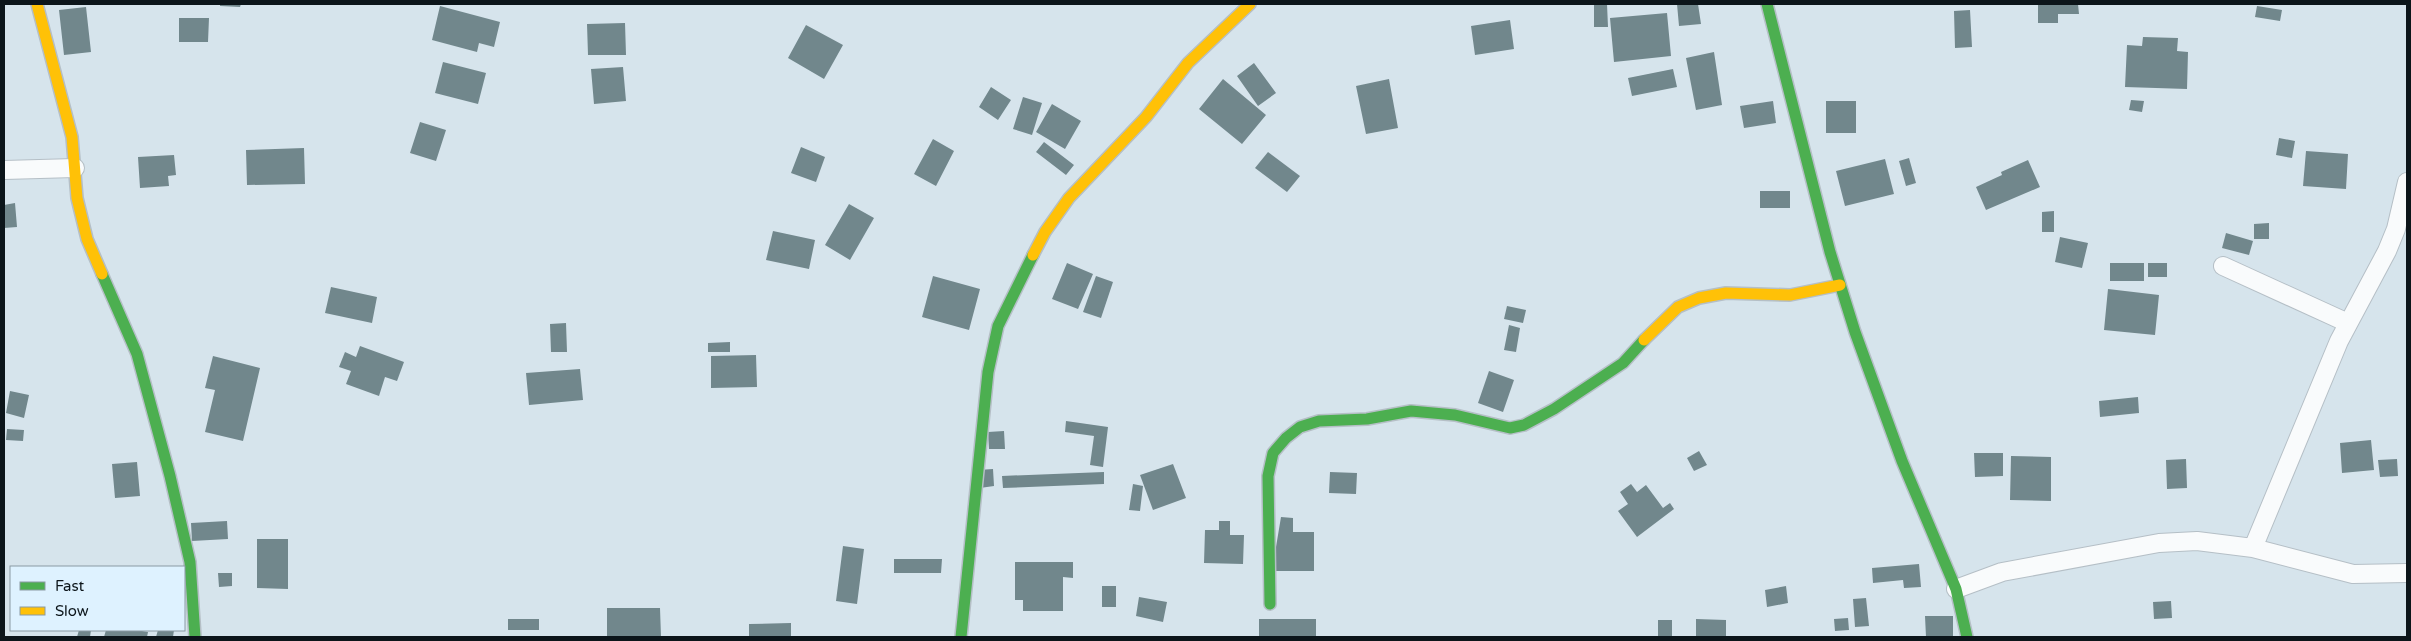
<svg xmlns="http://www.w3.org/2000/svg" width="2411" height="641" font-family="'Varela Round',sans-serif">
<style>
.building{fill:#71878c}
.lines{fill:none;stroke-linecap:round;stroke-linejoin:round}
.street-casing{stroke:#b5bfc6;stroke-width:20}
.fast-casing{stroke:#b5bfc6;stroke-width:14}
.slow-casing{stroke:#b5bfc6;stroke-width:14}
.street{stroke:#f9fbfc;stroke-width:18}
.fast{stroke:#4caf50;stroke-width:11}
.slow{stroke:#ffc107;stroke-width:11}
</style>
<rect width="100%" height="100%" fill="#d6e4ec"/>
<path class="building" d="M220,4H241L240,7L220,6Z
M1594,4H1607L1608,27H1594Z
M1677,4H1698L1701,24L1679,26Z
M2038,4H2078L2079,14H2058V23H2038Z
M440,6L500,22L494,47L479,43L477,52L432,40Z
M2257,6L2282,10L2280,21L2255,17Z
M86,7L91,52L64,55L59,10Z
M1970,10L1972,47L1955,48L1954,11Z
M1667,13L1671,56L1614,62L1610,18Z
M179,18H209L208,42H179Z
M1510,20L1514,49L1475,55L1471,26Z
M625,23L626,55H588L587,24Z
M806,25L843,45L824,79L788,58Z
M2143,37L2178,38L2177,51L2188,52L2187,89L2125,87L2127,45L2142,46Z
M1714,52L1722,105L1696,110L1686,58Z
M443,62L486,73L478,104L435,93Z
M1254,63L1276,93L1258,106L1237,76Z
M623,67L626,101L594,104L591,69Z
M1673,69L1677,87L1632,96L1628,78Z
M1223,79L1266,115L1242,144L1199,109Z
M1389,79L1398,128L1366,134L1356,86Z
M991,87L1011,100L998,120L979,107Z
M1023,97L1042,103L1032,135L1013,129Z
M2131,100L2144,101L2142,112L2129,110Z
M1773,101L1776,123L1744,128L1740,106Z
M1826,101H1856V133H1826Z
M1052,104L1081,121L1065,149L1036,132Z
M420,122L446,130L436,161L410,153Z
M2279,138L2295,141L2292,158L2276,155Z
M933,139L954,151L936,186L914,174Z
M1044,142L1074,165L1066,175L1036,152Z
M801,147L825,157L816,182L791,173Z
M304,148L305,184L247,185L246,150Z
M2306,151L2348,154L2346,189L2303,186Z
M1268,152L1300,176L1287,192L1255,168Z
M174,155L176,175L168,176L169,186L140,188L138,157Z
M1909,158L1916,183L1906,186L1899,161Z
M1885,159L1894,194L1845,206L1836,171Z
M2028,160L2040,187L1986,210L1976,187L2002,175L2001,172Z
M1760,191H1790V208H1760Z
M15,203L17,227L4,228V205Z
M849,204L874,218L850,260L825,245Z
M2054,211V232H2042V212Z
M2269,223V239H2254V224Z
M773,231L815,240L809,269L766,260Z
M2226,233L2253,241L2249,255L2222,248Z
M2060,237L2088,243L2082,268L2055,262Z
M1067,263L1093,274L1078,309L1052,299Z
M2110,263H2144V281H2110Z
M2148,263H2167V277H2148Z
M933,276L980,289L969,330L922,317Z
M1096,276L1113,282L1101,318L1083,312Z
M331,287L377,297L372,323L325,313Z
M2108,289L2159,295L2155,335L2104,330Z
M1507,306L1526,310L1523,323L1504,319Z
M566,323L567,352H551L550,324Z
M1509,325L1520,328L1516,352L1504,350Z
M730,342V352H708V343Z
M360,346L404,362L397,381L385,377L379,396L346,384L351,371L339,367L345,352L356,357Z
M756,355L757,387L711,388V356Z
M213,356L260,368L243,441L205,432L215,390L205,388Z
M580,369L583,400L529,405L526,373Z
M1489,371L1514,380L1503,412L1478,403Z
M10,391L29,395L24,418L6,413Z
M2138,397L2139,413L2100,417L2099,401Z
M1066,421L1108,427L1103,467L1090,465L1094,436L1065,432Z
M7,429L24,430L23,441L6,440Z
M1004,431L1005,449H989L988,432Z
M2371,440L2374,470L2342,473L2340,443Z
M1699,451L1707,465L1694,471L1687,458Z
M1974,453H2003V476L1975,477Z
M2011,456L2051,457V501L2010,500Z
M2186,459L2187,488L2167,489L2166,460Z
M2397,459L2398,476L2380,477L2378,460Z
M137,462L140,496L115,498L112,464Z
M1173,464L1186,498L1153,510L1140,475Z
M993,469L994,486L980,488L978,470Z
M1104,472V484L1003,488L1002,476Z
M1330,472L1357,473L1356,494L1329,493Z
M1133,484L1143,486L1140,511L1129,510Z
M1631,484L1637,492L1646,485L1663,508L1670,503L1674,509L1637,537L1618,511L1628,504L1620,492Z
M1281,517L1293,518V532H1314V571H1272Z
M227,521L228,539L192,541L191,523Z
M1219,521H1230V535H1244L1243,564L1204,563L1205,530H1219Z
M257,539H288V589L257,588Z
M843,546L864,549L857,604L836,601Z
M894,559H942L941,573H894Z
M1015,562H1073V578L1063,577V611H1023V600H1015Z
M1919,564L1921,587L1904,588L1903,580L1873,583L1872,568Z
M218,573H232V586L219,587Z
M1102,586H1116V607H1102Z
M1786,586L1788,603L1767,607L1765,590Z
M1139,597L1167,602L1163,622L1136,616Z
M1866,598L1869,626L1855,627L1853,599Z
M2171,601L2172,618L2154,619L2153,602Z
M607,608H660L661,637H607Z
M1925,616H1953V637H1926Z
M1848,618L1849,630L1835,631L1834,619Z
M508,619H539V630H508Z
M1259,619H1316V637H1259Z
M1696,619L1726,620V637H1696Z
M1658,620H1672V636H1658Z
M791,623V637H749V624Z
M79,630H91L90,637H77Z
M106,630H136L148,632L147,637H104Z
M158,630H174L173,637H156Z"/>
<g class="lines">
<defs>
<path id="street" d="M4,170L75,168
M2223,266L2348,323
M2253,548L2339,341L2387,251L2396,229L2407,182
M1956,589L2002,572L2159,543L2197,541L2253,548L2353,574L2407,573"/>
<path id="fast" d="M1767,4L1830,252L1855,332L1902,461L1956,589L1967,637
M102,274L137,354L170,476L190,562L195,637
M1270,604L1268,476L1273,453L1286,438L1300,427L1319,421L1367,419L1411,411L1455,415L1510,428L1524,425L1554,409L1623,363L1644,340
M961,637L988,372L998,326L1033,255"/>
<path id="slow" d="M37,4L72,137L77,198L87,239L102,274
M1033,255L1045,232L1069,198L1146,117L1188,63L1250,4
M1644,340L1678,307L1699,298L1726,293L1790,295L1840,285"/>
</defs>
<use href="#street" class="street-casing"/>
<use href="#fast" class="fast-casing"/>
<use href="#slow" class="slow-casing"/>
<use href="#street" class="street"/>
<use href="#fast" class="fast"/>
<use href="#slow" class="slow"/>
</g>
<rect width="2411" height="641" fill="none" stroke="#0c151a" stroke-width="10"/>
<rect x="10" y="566" width="175" height="65" fill="#def2ff" stroke="#8a9aa3"/>
<rect x="20" y="582" width="25" height="8" fill="#4caf50" stroke="#8a9aa3"/>
<text x="55" y="591" font-size="15" fill="#0c151a">Fast</text>
<rect x="20" y="607" width="25" height="8" fill="#ffc107" stroke="#8a9aa3"/>
<text x="55" y="616" font-size="15" fill="#0c151a">Slow</text>
</svg>
